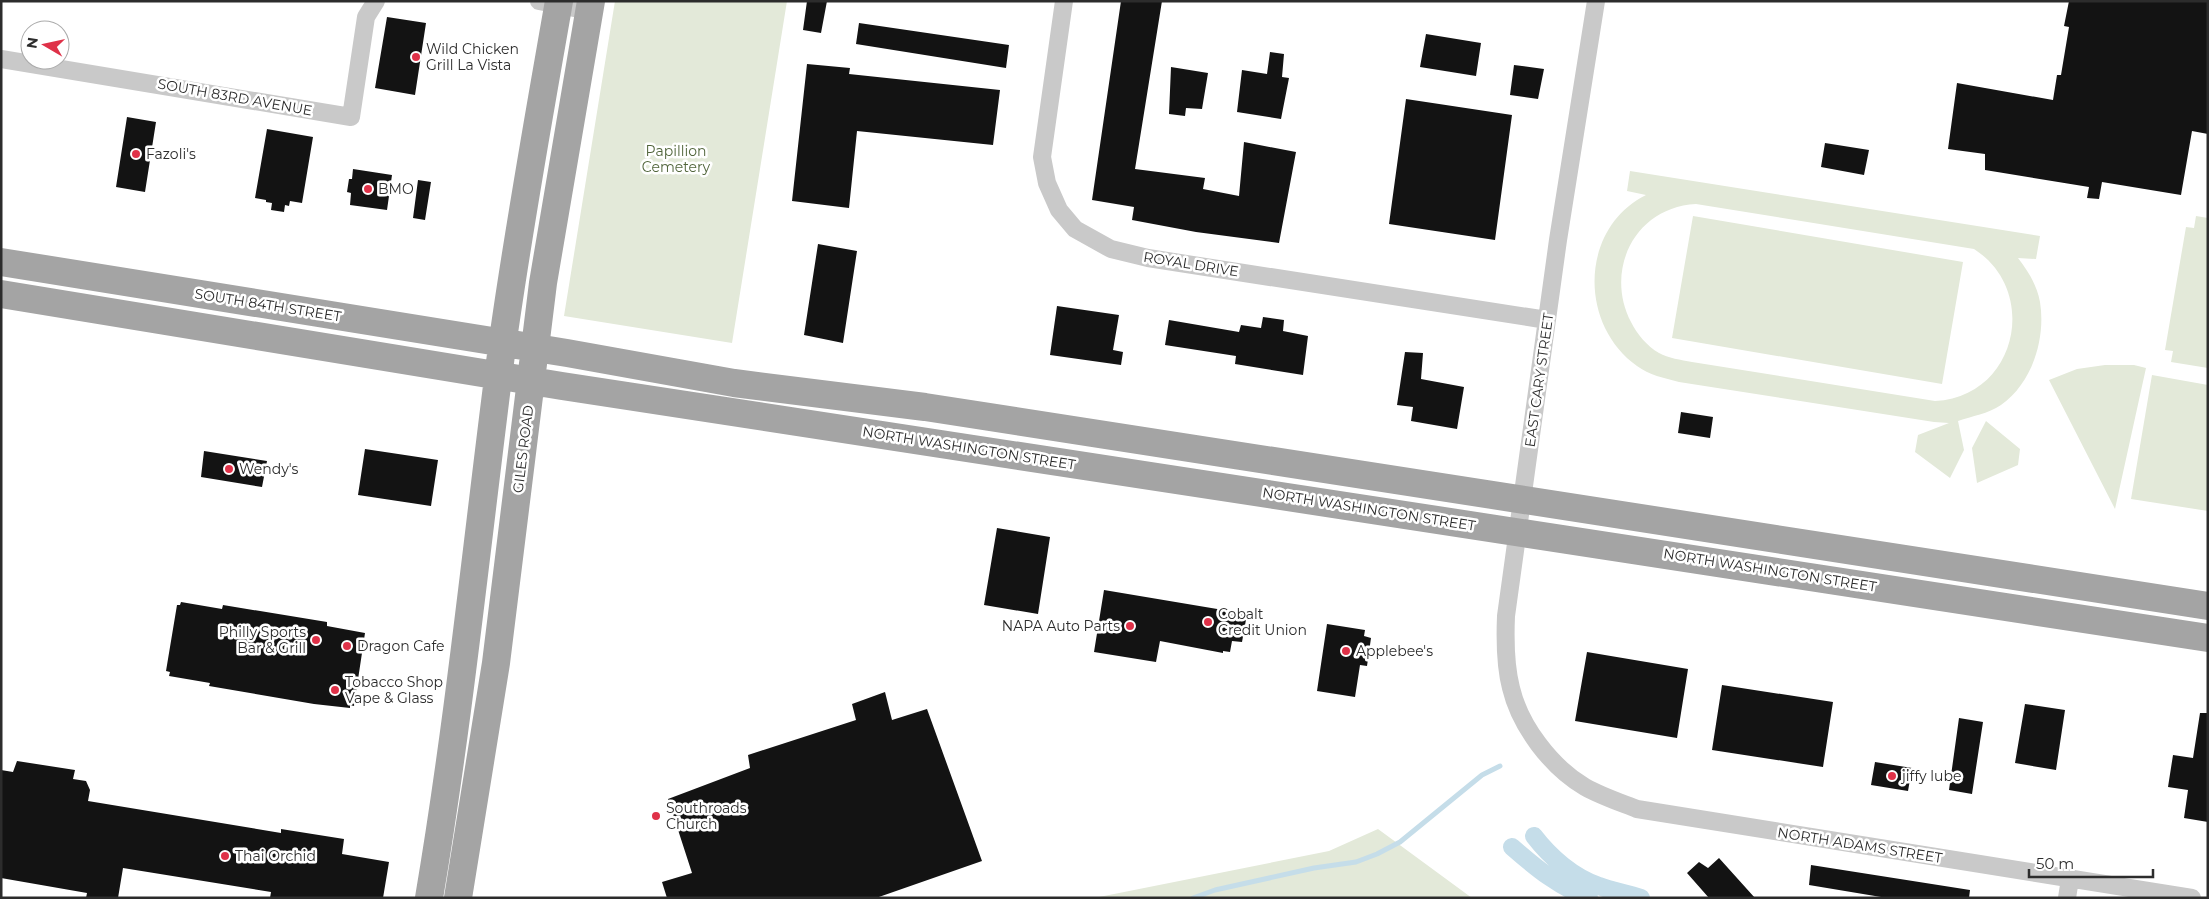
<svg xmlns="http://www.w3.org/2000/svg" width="2209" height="899" font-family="Montserrat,sans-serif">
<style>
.green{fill:#e3e9d9;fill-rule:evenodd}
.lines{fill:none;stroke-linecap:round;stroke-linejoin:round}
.stream{stroke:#c5dde9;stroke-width:5}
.canal{stroke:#c5dde9;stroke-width:18}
.building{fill:#131313}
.street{stroke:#c9c9c9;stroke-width:18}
.primary{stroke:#a4a4a4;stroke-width:28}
.poi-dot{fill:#df3148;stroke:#fff;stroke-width:2}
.labels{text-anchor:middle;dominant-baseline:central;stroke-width:5;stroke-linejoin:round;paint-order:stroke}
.poi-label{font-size:14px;fill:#2c2c2c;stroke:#fff;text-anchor:start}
.street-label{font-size:14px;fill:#2c2c2c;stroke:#fff}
.park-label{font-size:14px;fill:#51653b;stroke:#fff}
</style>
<rect width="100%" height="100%" fill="#fff"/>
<path class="green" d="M615,1H787L732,343L564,316Z
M1630,171L2040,236L2036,259L2018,258C2028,271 2037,285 2040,302C2046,339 2032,383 2001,405C1988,414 1972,416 1958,421L1964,450L1950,478L1915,452L1918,435L1949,423L1934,422L1679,382C1664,378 1649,375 1637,366C1578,324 1580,228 1646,195L1627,191ZM1696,204L1974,249C2040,291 2017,397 1935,401L1692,362C1681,360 1668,358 1659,353C1647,346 1637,334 1631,322C1604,270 1635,207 1696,204Z
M1693,216L1963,262L1942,384L1672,338Z
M2196,216L2208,218V368L2171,362L2173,351L2165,350L2186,227L2194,228Z
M2105,365H2134L2146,368L2115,509L2049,380L2077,369Z
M2152,375L2208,385V511L2131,499Z
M1986,421L2020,449L2018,465L1977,483L1972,448Z
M1378,829L1472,898H1094L1329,851Z"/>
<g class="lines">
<path class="stream" d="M1193,898L1215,890L1314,868L1356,862L1377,854L1400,842L1482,775L1500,766"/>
<path class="canal" d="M1534,836C1550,857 1573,877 1599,886C1612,891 1627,893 1641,898
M1512,847C1536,868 1559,887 1589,898"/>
</g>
<path class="building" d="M807,1H827L821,33L803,30Z
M1121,1H1162L1135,169L1205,178L1203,189L1239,196L1244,142L1296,152L1279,243L1196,232L1132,220L1134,207L1092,200Z
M2069,1H2208V134L2192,131L2181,195L2102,182L2099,199L2087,198L2089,187L1985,170V154L1948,149L1957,83L2053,100L2057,75H2061L2069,27L2064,26Z
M387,17L426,23L415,95L375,88Z
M859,23L1009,45L1006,68L856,44Z
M1426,34L1481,43L1476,76L1420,67Z
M1270,52L1284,54L1282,77L1289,78L1281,119L1237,112L1242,70L1267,74Z
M807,64L850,68L849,74L1000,90L993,145L857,131L849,208L792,201Z
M1514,65L1544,69L1538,99L1510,95Z
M1171,67L1208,73L1202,109L1186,108L1185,116L1169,114Z
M1406,99L1512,115L1495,240L1389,224Z
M127,117L156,122L145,192L116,187Z
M267,129L313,137L302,203L290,201L289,206L285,205L284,212L271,210L272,203L266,202V200L255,198Z
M1825,143L1869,150L1864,175L1821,167Z
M353,169L392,175L387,210L350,205L351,193L347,192L349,179H352Z
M418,180L431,182L425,220L413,218Z
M818,244L857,251L843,343L804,335Z
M1057,306L1119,315L1113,350L1123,352L1121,365L1050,355Z
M1263,317L1284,320L1283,331L1308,336L1303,375L1235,364L1236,356L1165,345L1169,320L1239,332L1241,325L1261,328Z
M1405,352L1423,353L1421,379L1464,387L1457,429L1411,421L1413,407L1397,405Z
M1681,412L1713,417L1710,438L1678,433Z
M365,449L438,460L431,506L358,495Z
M204,451L267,461L262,487L201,477Z
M997,528L1050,537L1038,614L984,605Z
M1104,590L1247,614L1242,642L1232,641L1230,652L1223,651V653L1160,641L1156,662L1094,652Z
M181,602L222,609L223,605L327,622V626L365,633L354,706L350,705V708L314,704L209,686L210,683L169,676L170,672L166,671L177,605H180Z
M1327,624L1365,630L1364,636L1371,638L1367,666L1360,665L1355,697L1317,691Z
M1587,652L1688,669L1677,738L1575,721Z
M1722,685L1833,702L1823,767L1712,750Z
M885,692L892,720L927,709L982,861L876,898H667L662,882L692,873L668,799L750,768L748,755L856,720L852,704Z
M2025,704L2065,710L2056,770L2015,763Z
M2200,713H2208V822L2184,818L2188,790L2168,787L2173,755L2193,758Z
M1959,718L1983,722L1972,794L1949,790Z
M17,761L75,770L73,779L86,781L90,790L88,801L281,833V829L344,839L342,854L389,862L383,898H270L271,892L123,868L118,898H86L87,893L1,878V770L13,772Z
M1875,762L1912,768L1908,791L1871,785Z
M1719,858L1755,898H1709L1687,873L1699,862L1708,868Z
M1811,865L1970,890L1969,898H1887L1809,885Z"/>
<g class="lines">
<path class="street" d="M539,1L589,11
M1064,1L1042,157L1047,183L1059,210L1075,229L1111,249L1148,258L1547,320
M1596,1L1558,240L1506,616C1505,640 1505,665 1511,688C1520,726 1551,767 1585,787C1601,796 1619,802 1637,809L2192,898
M1,59L351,117L366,17L376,1
M2067,898L2070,879"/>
<path class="primary" d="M1,262L567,353L734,383L925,407L2208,606
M1,294L562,386L2208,638
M429,898C460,715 478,531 502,347C518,231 539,116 559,1
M458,898L496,663L543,283L591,1"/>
</g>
<g class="poi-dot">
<circle cx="416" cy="57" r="5"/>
<circle cx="136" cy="154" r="5"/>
<circle cx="368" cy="189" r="5"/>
<circle cx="229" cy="469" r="5"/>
<circle cx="1208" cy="622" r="5"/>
<circle cx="1130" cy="626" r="5"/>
<circle cx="316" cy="640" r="5"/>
<circle cx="347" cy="646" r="5"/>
<circle cx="1346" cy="651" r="5"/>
<circle cx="335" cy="690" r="5"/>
<circle cx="1892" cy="776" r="5"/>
<circle cx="656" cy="816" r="5"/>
<circle cx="225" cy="856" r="5"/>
</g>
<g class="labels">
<g class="poi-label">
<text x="426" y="49">Wild Chicken<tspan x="426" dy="16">Grill La Vista</tspan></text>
<text x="146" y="154">Fazoli's</text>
<text x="378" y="189">BMO</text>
<text x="239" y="469">Wendy's</text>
<text x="1218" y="614">Cobalt<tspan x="1218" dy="16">Credit Union</tspan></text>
<text x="1120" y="626" text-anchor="end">NAPA Auto Parts</text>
<text x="306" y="632" text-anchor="end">Philly Sports<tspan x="306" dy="16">Bar &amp; Grill</tspan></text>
<text x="357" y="646">Dragon Cafe</text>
<text x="1356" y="651">Applebee's</text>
<text x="345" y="682">Tobacco Shop<tspan x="345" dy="16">Vape &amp; Glass</tspan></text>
<text x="1902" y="776">jiffy lube</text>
<text x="666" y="808">Southroads<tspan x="666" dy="16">Church</tspan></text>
<text x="235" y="856">Thai Orchid</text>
</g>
<g class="street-label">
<text transform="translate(235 97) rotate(10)">SOUTH 83RD AVENUE</text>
<text transform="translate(1191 264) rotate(9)">ROYAL DRIVE</text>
<text transform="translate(268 305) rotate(9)">SOUTH 84TH STREET</text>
<text transform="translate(1539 380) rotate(-82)">EAST CARY STREET</text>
<text transform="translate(969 448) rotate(9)">NORTH WASHINGTON STREET</text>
<text transform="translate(523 449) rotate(-83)">GILES ROAD</text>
<text transform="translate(1369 509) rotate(9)">NORTH WASHINGTON STREET</text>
<text transform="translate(1770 570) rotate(9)">NORTH WASHINGTON STREET</text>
<text transform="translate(1860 845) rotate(9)">NORTH ADAMS STREET</text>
</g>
<g class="park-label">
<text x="676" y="151">Papillion<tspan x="676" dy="16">Cemetery</tspan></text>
</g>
</g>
<rect width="2209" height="899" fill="none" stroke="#2c2c2c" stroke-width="5"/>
<g transform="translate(45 45) rotate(279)"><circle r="24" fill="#ffffff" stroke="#ababab"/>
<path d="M0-4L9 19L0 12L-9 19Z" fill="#df3148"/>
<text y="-8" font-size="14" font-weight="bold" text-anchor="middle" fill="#2c2c2c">N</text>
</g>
<path d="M2029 869v8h124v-8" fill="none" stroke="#2c2c2c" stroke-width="2.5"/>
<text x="2036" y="869" font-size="15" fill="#2c2c2c" stroke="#ffffff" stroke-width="4" paint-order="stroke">50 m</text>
</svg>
